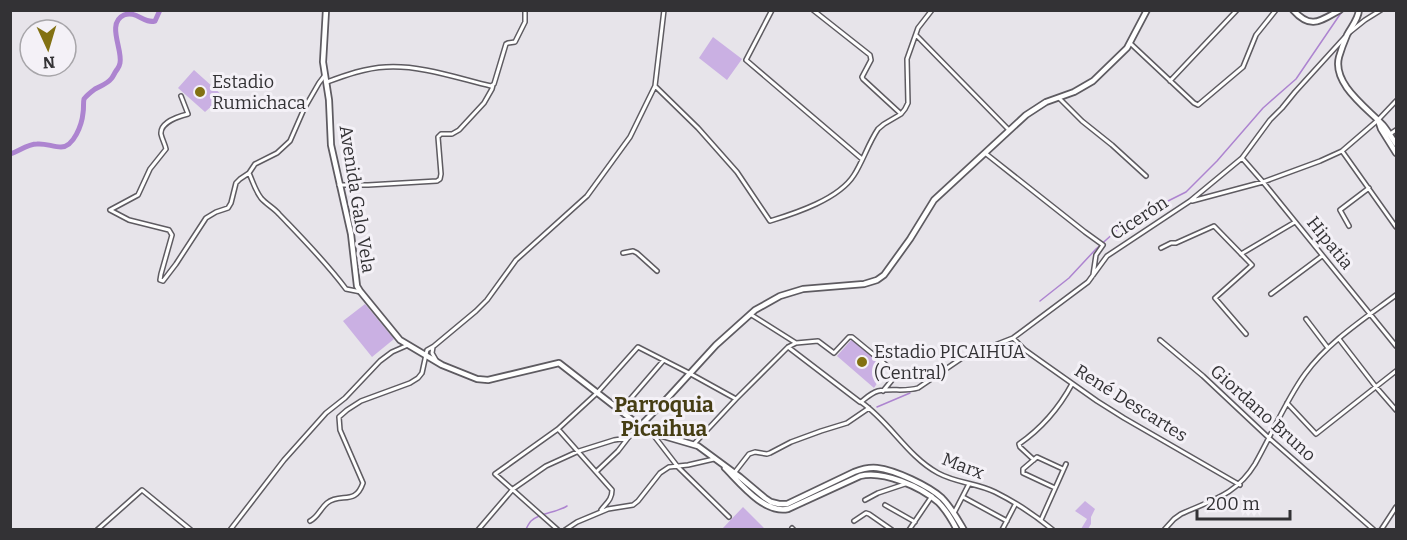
<svg xmlns="http://www.w3.org/2000/svg" width="1407" height="540" font-family="Bitter,serif">
<style>
.green{fill:#cab0e3}
.lines{fill:none;stroke-linecap:round;stroke-linejoin:round}
.stream{stroke:#ad84d0;stroke-width:1.5}
.river{stroke:#ad84d0;stroke-width:5}
.street-casing{stroke:#5e5b61;stroke-width:6}
.secondary-casing{stroke:#5e5b61;stroke-width:8}
.street{stroke:#fff;stroke-width:3}
.secondary{stroke:#fff;stroke-width:4.5}
.poi-dot{fill:#827112;stroke:#f4f1f7;stroke-width:2}
.labels{text-anchor:middle;dominant-baseline:central;stroke-width:6;stroke-linejoin:round;paint-order:stroke}
.poi-label{font-size:18px;fill:#333235;stroke:#f4f1f7;text-anchor:start}
.street-label{font-size:18px;fill:#333235;stroke:#f4f1f7}
.quarter-label{font-size:21px;font-weight:bold;fill:#463e14;stroke:#f4f1f7}
</style>
<rect width="100%" height="100%" fill="#e7e4ea"/>
<path class="green" d="M713,37L742,59L727,80L699,58Z
M194,70L223,96L205,112L178,88Z
M365,304L394,339L372,357L343,321Z
M852,339L887,368L874,388L837,356Z
M1085,501L1095,509L1091,517V524L1088,529H1081L1087,519L1075,511Z
M743,507L765,529H722Z"/>
<g class="lines">
<path class="stream" d="M1040,301L1069,278L1096,249L1126,222L1186,192L1217,161L1263,108L1296,79L1343,10
M877,407L910,393
M526,530C526,528 530,522 531,521C539,513 556,513 567,506"/>
<path class="river" d="M10,154C19,151 28,144 37,144C45,143 53,147 61,147C74,147 82,124 83,113C84,108 83,103 84,99C87,95 91,92 95,89C100,86 107,84 111,79C113,77 114,74 116,71C118,68 119,68 120,63C123,50 106,23 124,15C136,10 144,24 155,21L160,10"/>
<defs>
<path id="street" d="M772,10L746,60L862,159
M813,10L870,55L871,60L862,77L863,79L901,114L905,109L908,103L907,59L918,28L932,10
M1350,32L1365,20L1381,10
M916,35L1009,130
M1130,43L1194,103L1198,105L1243,67L1256,35L1276,10
M1170,81L1237,10
M327,82C346,75 365,68 386,67C421,65 457,78 491,86L494,84L506,44L508,43L515,42L525,22V10
M655,86L698,128L737,172L770,221C796,213 839,199 854,175C863,161 868,144 878,129L884,124L901,114
M181,96L188,114C180,116 160,122 161,134C162,139 165,144 166,149L150,169L138,195L110,210L129,220L169,230L172,235L161,274L160,280L163,281L176,264L206,218L216,212L228,208L231,203L236,183L240,179L249,173L255,164L277,153L290,141L304,109L319,83L325,75
M1059,98L1082,121L1112,145L1146,176
M1390,134L1396,130
M1342,151L1396,227
M985,153L1085,232L1103,245L1096,255L1093,275
M1242,158L1263,182L1396,346
M249,173C253,182 255,190 261,198C266,204 274,208 279,214C302,238 326,262 346,289L361,292
M339,185H368L437,181L440,179L441,174L438,137L441,134H452L459,130L484,103L492,89L493,85
M1192,201L1263,182L1320,161L1342,151L1378,120L1396,101
M1349,226L1340,210L1369,188
M1161,248L1171,243H1176L1214,226L1252,265L1215,298L1246,334
M623,253L633,251L637,253L657,271
M1241,254L1295,222
M1271,294L1322,256
M750,314L796,343
M1306,319L1328,348
M1013,338L1025,350L1039,360L1097,401L1124,418L1240,485
M1339,339L1376,387L1396,410
M1160,340L1203,376L1269,438L1374,530
M433,347L432,353L436,360
M788,347L860,402
M1287,403L1316,434L1396,371
M620,411L663,361
M558,429L612,490C612,500 606,503 601,510
M651,432L678,467L729,517
M694,444L736,399L788,347L796,343L818,341L834,353L849,337H852L897,374L883,391
M1034,460L1020,447L1019,444C1042,428 1059,408 1072,384
M596,472L618,451L628,438
M735,472L749,454L755,452L767,454L770,453L791,442L821,431L847,423L869,408
M1055,488L1023,473V469L1037,457L1063,469
M963,497L1007,521
M865,500L878,493L905,484
M885,505L915,522
M954,513L969,484
M1041,520L1066,464
M310,521C318,517 320,509 327,503C341,492 355,506 363,483L340,430L339,417L347,410L361,401L410,383L418,378L422,373L427,350L434,346L476,311L487,300L516,260L587,196L630,137L655,86L664,10
M854,521L866,513L869,514L892,530
M792,528L794,530
M97,530L142,490L191,530
M230,530L284,460L326,413L345,398L380,361L392,352L408,345
M478,530L513,489L546,466L579,451L614,440L628,438L640,426
M558,530L495,474L558,429L597,393L638,347L689,373L736,399
M565,530L577,522L608,509L633,505L638,501L660,473L669,467L688,465L714,459
M909,530L932,496
M1002,530L1015,505
M1053,530C1036,516 1015,502 995,492C977,483 956,483 938,473C907,456 890,422 861,402C866,398 871,393 878,391C891,388 905,392 918,388L962,358L1013,338L1088,282L1107,256L1190,201L1242,158L1270,120L1282,108L1295,92L1345,37
M1164,530L1174,519L1181,514C1212,500 1236,495 1255,464C1271,436 1286,400 1305,374C1328,342 1364,319 1396,295
M1381,530L1396,507"/>
<path id="secondary" d="M326,10L323,62L329,100L331,145L351,234L357,286L360,291L400,340L442,365L477,379L488,380L559,363L640,426L650,432L698,446L740,477L765,498L771,502L779,504H787L854,472C862,469 869,467 877,468C895,470 929,486 942,498C951,507 957,518 964,530
M1293,10C1311,30 1320,21 1340,10
M1359,10C1358,20 1351,27 1347,35C1344,42 1341,50 1339,57C1332,84 1367,108 1383,125C1388,131 1392,138 1396,144
M1379,123L1381,129L1396,153
M640,426L662,404L716,345L755,310L780,296L803,289L864,284L877,280L884,275L910,239L934,200L1026,115L1046,102L1074,92L1093,81L1127,48L1147,10
M725,468C740,483 764,514 788,509L860,476C883,470 921,487 938,502C946,510 952,520 957,530"/>
</defs>
<use href="#street" class="street-casing"/>
<use href="#secondary" class="secondary-casing"/>
<use href="#street" class="street"/>
<use href="#secondary" class="secondary"/>
</g>
<g class="poi-dot">
<circle cx="200" cy="92" r="6"/>
<circle cx="862" cy="362" r="6"/>
</g>
<g class="labels">
<g class="poi-label">
<text x="212" y="82">Estadio<tspan x="212" dy="21">Rumichaca</tspan></text>
<text x="874" y="352">Estadio PICAIHUA<tspan x="874" dy="21">(Central)</tspan></text>
</g>
<g class="street-label">
<text transform="translate(357 199) rotate(81)">Avenida Galo Vela</text>
<text transform="translate(1139 218) rotate(-33)">Cicerón</text>
<text transform="translate(1330 243) rotate(51)">Hipatia</text>
<text transform="translate(1131 403) rotate(32)">René Descartes</text>
<text transform="translate(1263 413) rotate(42)">Giordano Bruno</text>
<text transform="translate(963 466) rotate(21)">Marx</text>
</g>
<g class="quarter-label">
<text x="664" y="405">Parroquia<tspan x="664" dy="24">Picaihua</tspan></text>
</g>
</g>
<rect width="1407" height="540" fill="none" stroke="#333235" stroke-width="24"/>
<g transform="translate(48 48) rotate(176)"><circle r="28" fill="#f4f1f7" stroke="#a7a5a9" stroke-width="1.5"/>
<path d="M0-4.5L10 22L0 15L-10 22Z" fill="#827112"/>
<text y="-9" font-size="16" font-weight="bold" text-anchor="middle" fill="#333235">N</text>
</g>
<path d="M1197 510v9h93v-9" fill="none" stroke="#333235" stroke-width="3"/>
<text x="1206" y="510" font-size="18" fill="#333235" stroke="#f4f1f7" stroke-width="4.5" paint-order="stroke">200 m</text>
</svg>
